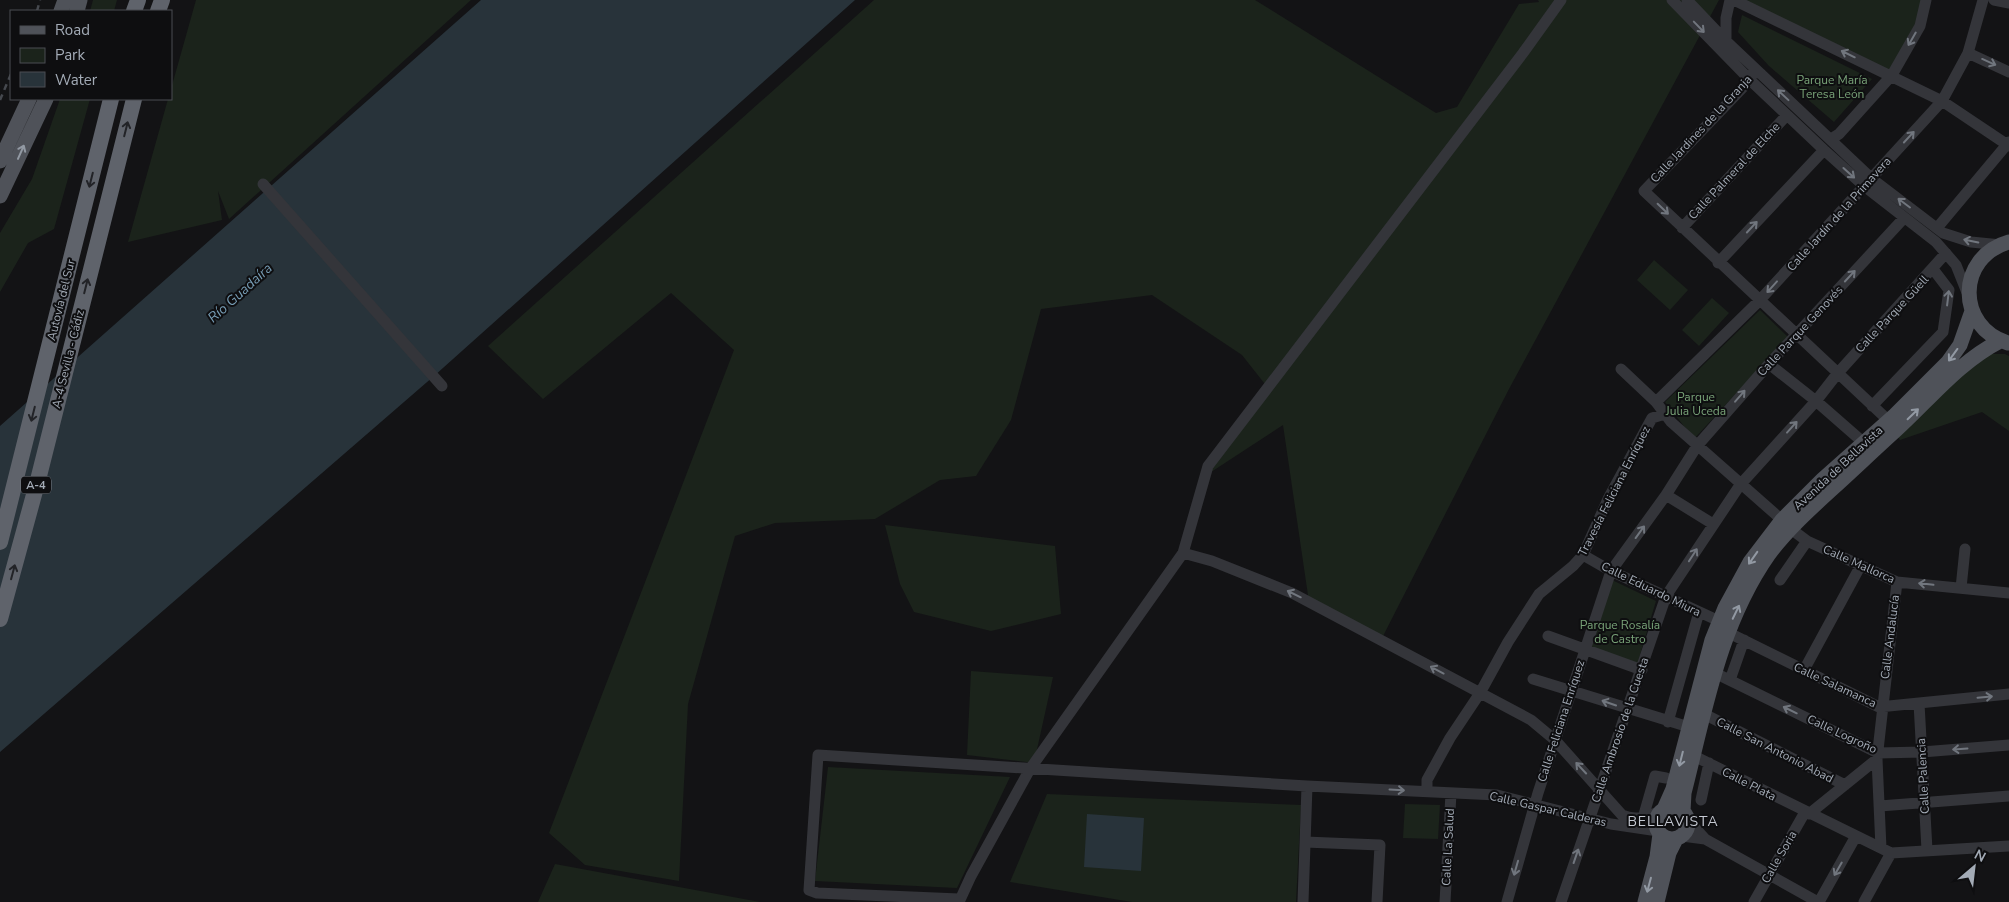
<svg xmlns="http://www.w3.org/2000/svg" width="2009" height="902" font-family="'Nunito Sans',sans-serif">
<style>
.green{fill:#1b231b}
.water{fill:#28333a}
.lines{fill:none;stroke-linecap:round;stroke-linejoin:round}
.minor{stroke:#34353a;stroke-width:11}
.major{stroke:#4f5259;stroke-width:15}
.highway{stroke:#5f636b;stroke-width:16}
.rail{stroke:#46494f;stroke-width:2.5;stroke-dasharray:6 5;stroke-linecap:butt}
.oneway{stroke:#71767e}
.oneway2{stroke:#222327}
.oneway3{stroke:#9299a3}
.labels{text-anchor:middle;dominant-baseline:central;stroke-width:4;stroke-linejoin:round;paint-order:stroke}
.shield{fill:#0e0e10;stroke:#767c84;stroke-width:1}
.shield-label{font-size:11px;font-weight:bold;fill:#a3abb6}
.park-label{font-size:12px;fill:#79a378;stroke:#0e0e10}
.street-label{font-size:12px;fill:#a3abb6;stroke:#0e0e10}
.water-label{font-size:14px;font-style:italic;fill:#779db5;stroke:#0e0e10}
.neighbourhood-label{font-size:14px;letter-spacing:1px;fill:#c5c9d2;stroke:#0e0e10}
</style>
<rect width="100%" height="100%" fill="#131315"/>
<path class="green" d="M93,0H117L114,11H90Z
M196,0H471L229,219L218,191L222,220L128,242L168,99H171V89Z
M874,0H1255L1436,113L1457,107L1519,4L1539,2L1538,0H1719L1509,389L1381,640L1309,602L1283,425L1205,476L1268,388L1242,355L1152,295L1041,309L1011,420L976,476L940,480L875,519L775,523L735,536L688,704L679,881L585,865L549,833L734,350L671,293L543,399L488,346Z
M1734,0H1926L1892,75Z
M1742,15L1872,79L1834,122L1769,66L1738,32Z
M60,99H90L54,229L28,243L0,292V233L32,179Z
M1654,260L1688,290L1670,310L1637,280Z
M1712,298L1729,313L1699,346L1682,330Z
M1760,310L1788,337L1694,439L1665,402Z
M1991,354H2005L2009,356V431L1982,412L1900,440L1897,436L1970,365Z
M885,525L1055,546L1061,614L991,631L914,612L900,584Z
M1612,580L1656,601L1637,665L1588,649Z
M971,671L1053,677L1034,763L967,755Z
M828,767L1010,777L957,888L815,881Z
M1047,794L1301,805L1296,902H1132L1010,882Z
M1405,804L1440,805L1438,839L1403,838Z
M555,864L760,902H538Z"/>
<path class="water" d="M481,0H855L434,376L0,752V426Z
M1087,814L1144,818L1141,871L1084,867Z"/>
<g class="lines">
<path class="minor" d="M1672,0L1750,80L1824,150L1864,186L1936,242L1956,265L1968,295
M1687,0L1726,41L1871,178L1943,233L1971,242L2001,245
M1734,0L1942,101L2009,146
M1994,0L2009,3
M1726,41V18L1730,0
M1968,53L2009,72
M1761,74L1757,72L1752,74L1750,80L1644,191L1889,421
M1831,139L1839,134L1892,75L1920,26L1926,0
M263,184L442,386
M1682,228L1787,115
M1937,228L2009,142
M1718,263L1824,150
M1769,364L1816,401L1864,443
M1621,369L1656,402L1671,422L1782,520
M1656,402L1759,301L1942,101L1968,53L1983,0
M1872,406L1943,332L1949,290L1933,269
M1666,495L1713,524
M1791,529L1807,541L1897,582L2009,593
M1183,553L1212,561L1292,593L1531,720L1555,740L1622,815C1635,821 1646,817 1659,812
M1583,555L1611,571L1719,621
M1780,580L1807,541
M1961,588L1965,549
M1727,632L1879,707L2009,694
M1548,636L1642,670
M1804,670L1861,565
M1715,673L1878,753L1922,752L2009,745
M1533,679L1689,727
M1730,680L1744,640
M1919,703L1927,850
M1704,714L1845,785
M1668,722L1699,612
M1694,756L1891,853L2009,846
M1427,791V780L1450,738L1480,693L1508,642L1539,594L1573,566L1583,555L1608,499L1652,418L1665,414
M1701,800L1709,763
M1880,806L2009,796
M1809,814L1877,759
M1643,818L1655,776L1666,778
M1688,820L1705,839L1818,902
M1682,836L1705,839
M1305,842L1380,845L1377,902
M1881,848L1877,759L1897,582
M959,899L817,893L809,890L818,755L1307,786L1497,795L1611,824L1658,831
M959,902L971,876L1030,769L1183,553L1208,466L1523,53L1561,0
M1303,902L1307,786
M1445,902L1451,793
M1507,902L1538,793L1611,571L1666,495L1697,446L1769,364L1904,218
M1561,902L1666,596L1740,485L1816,401L1837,374L1946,253
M1754,902L1805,812
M1819,902L1856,836
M1864,902L1891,853"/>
<path class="major" d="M61,11L65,0
M77,11L80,0
M0,161L29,99
M0,196L46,99
M2008,343C1956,327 1956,257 2009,242
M1656 823a16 16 0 1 1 32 0a16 16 0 1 1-32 0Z
M1665,807L1673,789L1712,640L1725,608L1750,562L1782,520L1823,479L1895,415L1948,362L1960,345L1972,311
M1683,811L1684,793C1705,711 1719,625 1769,554C1787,530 1810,509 1832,489C1854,469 1875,449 1896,430C1930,399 1959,362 2000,341
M1645,902L1657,857L1660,834
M1657,902L1669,853L1676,839"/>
<path class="highway" d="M134,11L138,0
M158,11L162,0
M0,542L111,99
M0,619L38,480L134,99"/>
<path class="rail" d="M37,11L40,0
M0,100L11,74"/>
</g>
<defs><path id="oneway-shaft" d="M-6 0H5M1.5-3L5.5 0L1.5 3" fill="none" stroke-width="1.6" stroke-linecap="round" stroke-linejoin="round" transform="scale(1.25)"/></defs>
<g class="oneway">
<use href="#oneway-shaft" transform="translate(1699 27) rotate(46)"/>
<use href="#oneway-shaft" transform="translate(1912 39) rotate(120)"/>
<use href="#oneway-shaft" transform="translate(1848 54) rotate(-154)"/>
<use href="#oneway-shaft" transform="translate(1989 62) rotate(24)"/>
<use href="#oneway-shaft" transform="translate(1783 95) rotate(-137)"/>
<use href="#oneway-shaft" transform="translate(1909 137) rotate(-47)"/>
<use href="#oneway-shaft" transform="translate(1849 173) rotate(42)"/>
<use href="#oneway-shaft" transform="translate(1904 203) rotate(-143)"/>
<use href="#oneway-shaft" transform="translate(1663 209) rotate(44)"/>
<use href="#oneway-shaft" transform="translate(1752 227) rotate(-47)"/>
<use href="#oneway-shaft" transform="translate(1971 241) rotate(-168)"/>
<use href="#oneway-shaft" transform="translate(1850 276) rotate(-47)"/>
<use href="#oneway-shaft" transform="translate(1772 287) rotate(132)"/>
<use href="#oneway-shaft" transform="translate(1948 298) rotate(-83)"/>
<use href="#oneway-shaft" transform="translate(1740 396) rotate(-49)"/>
<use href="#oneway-shaft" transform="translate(1792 427) rotate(-48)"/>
<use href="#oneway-shaft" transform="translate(1640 532) rotate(-54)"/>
<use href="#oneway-shaft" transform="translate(1693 555) rotate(-57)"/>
<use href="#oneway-shaft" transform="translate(1926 584) rotate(-174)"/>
<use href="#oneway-shaft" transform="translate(1294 594) rotate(-154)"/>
<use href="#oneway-shaft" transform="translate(1437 670) rotate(-152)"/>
<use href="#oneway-shaft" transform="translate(1985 697) rotate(-5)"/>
<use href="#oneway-shaft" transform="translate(1609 703) rotate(-161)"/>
<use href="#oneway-shaft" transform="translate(1790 710) rotate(-154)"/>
<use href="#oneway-shaft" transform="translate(1960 749) rotate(176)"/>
<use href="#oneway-shaft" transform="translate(1581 768) rotate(-133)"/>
<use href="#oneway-shaft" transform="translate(1397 790) rotate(3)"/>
<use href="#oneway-shaft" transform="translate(1576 856) rotate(-71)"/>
<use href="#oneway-shaft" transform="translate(1516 868) rotate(106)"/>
<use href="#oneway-shaft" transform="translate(1838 869) rotate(120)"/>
</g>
<g class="oneway2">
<use href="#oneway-shaft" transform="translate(126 129) rotate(-76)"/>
<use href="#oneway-shaft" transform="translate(91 180) rotate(104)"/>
<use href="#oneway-shaft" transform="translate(86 286) rotate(-76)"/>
<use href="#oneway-shaft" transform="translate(33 414) rotate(104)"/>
<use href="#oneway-shaft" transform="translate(13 572) rotate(-75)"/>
</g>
<g class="oneway3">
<use href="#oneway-shaft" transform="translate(21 152) rotate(-66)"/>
<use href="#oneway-shaft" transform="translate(1953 355) rotate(126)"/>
<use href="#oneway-shaft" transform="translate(1913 414) rotate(-44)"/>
<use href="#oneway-shaft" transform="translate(1753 558) rotate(125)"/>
<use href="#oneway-shaft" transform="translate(1736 612) rotate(-64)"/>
<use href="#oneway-shaft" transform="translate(1681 759) rotate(104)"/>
<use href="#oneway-shaft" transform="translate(1649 885) rotate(105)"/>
</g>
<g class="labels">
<rect class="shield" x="21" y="476.5" width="30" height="17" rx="4"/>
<g class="shield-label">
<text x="36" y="485">A-4</text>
</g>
<g class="park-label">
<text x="1832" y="80">Parque María<tspan x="1832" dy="14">Teresa León</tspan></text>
<text x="1696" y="397">Parque<tspan x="1696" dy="14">Julia Uceda</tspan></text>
<text x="1620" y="625">Parque Rosalía<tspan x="1620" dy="14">de Castro</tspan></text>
</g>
<g class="street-label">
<text transform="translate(1701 129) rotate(-47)">Calle Jardines de la Granja</text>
<text transform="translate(1734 171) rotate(-47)">Calle Palmeral de Elche</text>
<text transform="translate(1839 214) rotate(-48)">Calle Jardín de la Primavera</text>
<text transform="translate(61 300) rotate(-76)">Autovía del Sur</text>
<text transform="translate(1892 314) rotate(-47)">Calle Parque Güell</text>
<text transform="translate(1800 331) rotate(-47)">Calle Parque Genovés</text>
<text transform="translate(68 359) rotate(-76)">A-4 Sevilla - Cádiz</text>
<text transform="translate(1838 468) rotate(-43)">Avenida de Bellavista</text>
<text transform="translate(1614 491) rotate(-63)">Travesía Feliciana Enríquez</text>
<text transform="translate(1859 564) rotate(24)">Calle Mallorca</text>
<text transform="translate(1651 589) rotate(26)">Calle Eduardo Miura</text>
<text transform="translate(1890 637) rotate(-83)">Calle Andalucía</text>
<text transform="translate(1835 685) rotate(25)">Calle Salamanca</text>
<text transform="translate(1561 721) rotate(-72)">Calle Feliciana Enríquez</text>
<text transform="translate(1620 730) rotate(-71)">Calle Ambrosio de la Cuesta</text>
<text transform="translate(1842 734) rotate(25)">Calle Logroño</text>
<text transform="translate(1775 750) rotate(27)">Calle San Antonio Abad</text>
<text transform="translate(1923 776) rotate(-93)">Calle Palencia</text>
<text transform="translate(1749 784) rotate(27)">Calle Plata</text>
<text transform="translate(1548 809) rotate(13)">Calle Gaspar Calderas</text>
<text transform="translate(1448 847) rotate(-87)">Calle La Salud</text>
<text transform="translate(1779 857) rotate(-60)">Calle Soria</text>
</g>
<g class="water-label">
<text transform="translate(240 293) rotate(-42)">Río Guadaíra</text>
</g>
<g class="neighbourhood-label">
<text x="1673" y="821">BELLAVISTA</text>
</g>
</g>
<rect x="10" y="10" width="162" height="90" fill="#0e0e10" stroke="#4a4d52"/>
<rect x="20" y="26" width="25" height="8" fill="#4f5259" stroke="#4a4d52"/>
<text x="55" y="35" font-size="15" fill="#a3abb6">Road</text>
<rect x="20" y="48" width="25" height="15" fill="#1b231b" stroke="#4a4d52"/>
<text x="55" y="60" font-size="15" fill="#a3abb6">Park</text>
<rect x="20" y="72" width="25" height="15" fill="#28333a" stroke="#4a4d52"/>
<text x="55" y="85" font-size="15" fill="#a3abb6">Water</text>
<g transform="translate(1974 867) rotate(28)" stroke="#0e0e10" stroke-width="4" paint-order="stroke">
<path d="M0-4L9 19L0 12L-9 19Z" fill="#a3abb6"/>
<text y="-8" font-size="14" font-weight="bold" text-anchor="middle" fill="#a3abb6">N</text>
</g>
</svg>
